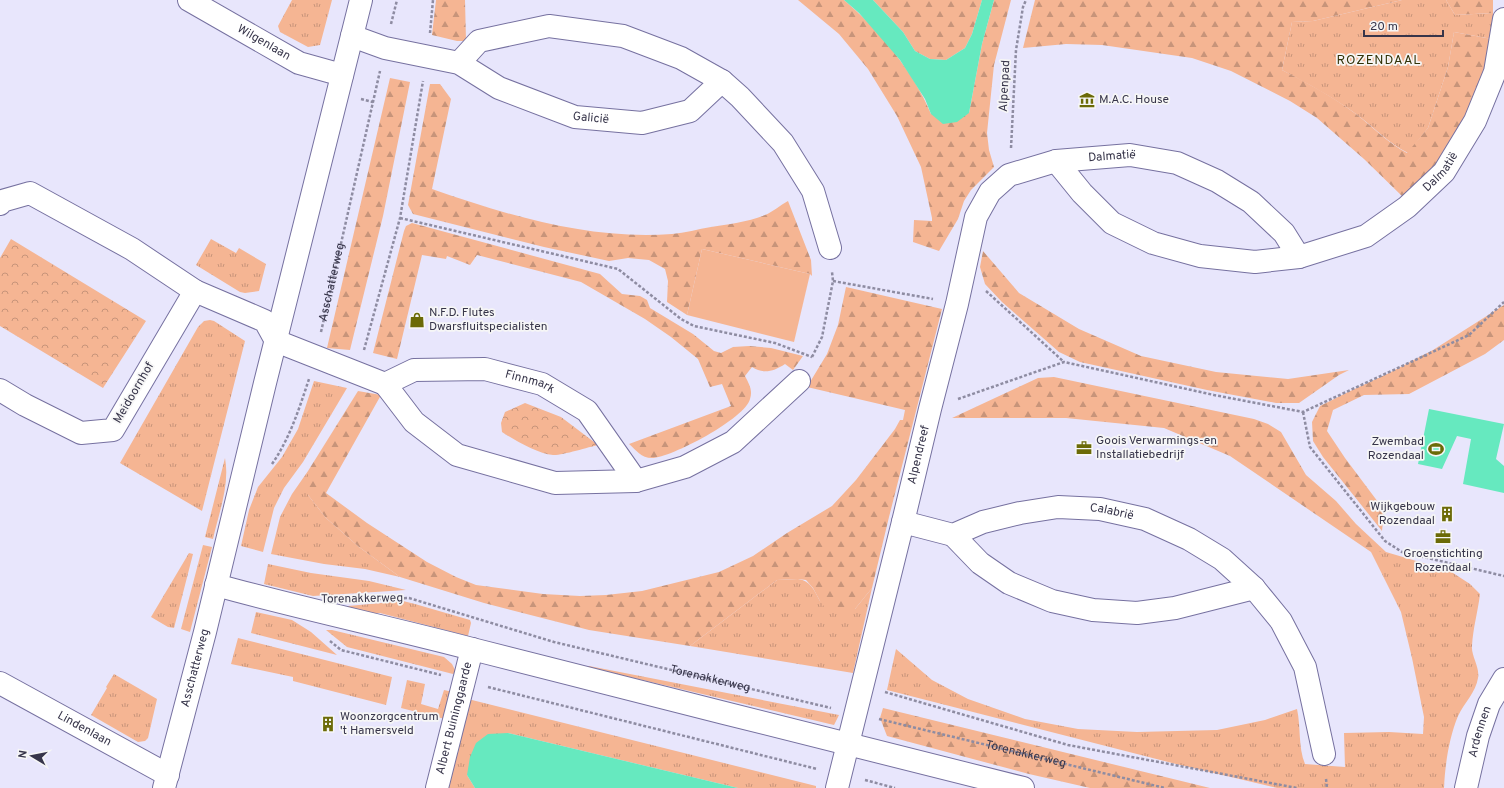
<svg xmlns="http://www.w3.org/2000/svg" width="1504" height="788" font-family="Overpass,sans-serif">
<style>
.grass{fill:url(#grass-tufts)}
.forest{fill:url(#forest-firs)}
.park{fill:url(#park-crowns)}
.pitch{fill:#f5b593}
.water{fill:#66e9bf}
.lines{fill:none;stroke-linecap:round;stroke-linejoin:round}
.minor-casing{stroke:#7671a0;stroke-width:24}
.path{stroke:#8e8ca2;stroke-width:2.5;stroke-dasharray:3 2;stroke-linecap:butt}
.minor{stroke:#fff;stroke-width:22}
.labels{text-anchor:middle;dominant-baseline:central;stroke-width:3.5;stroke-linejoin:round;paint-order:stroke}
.street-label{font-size:12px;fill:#37354a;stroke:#f6f6f6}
.poi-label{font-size:12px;fill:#37354a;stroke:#f6f6f6;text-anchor:start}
.neighbourhood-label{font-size:13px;letter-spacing:1px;fill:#323207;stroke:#f6f6f6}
</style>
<defs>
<pattern id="grass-tufts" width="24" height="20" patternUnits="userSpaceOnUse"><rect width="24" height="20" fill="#f5b593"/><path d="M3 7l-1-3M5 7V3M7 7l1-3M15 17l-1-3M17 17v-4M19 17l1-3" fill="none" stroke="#c7947a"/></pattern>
<pattern id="forest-firs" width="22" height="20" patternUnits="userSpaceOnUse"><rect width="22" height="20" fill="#f5b593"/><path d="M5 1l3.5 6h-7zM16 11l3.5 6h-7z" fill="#c7947a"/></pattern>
<pattern id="park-crowns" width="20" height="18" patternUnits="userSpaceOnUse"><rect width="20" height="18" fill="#f5b593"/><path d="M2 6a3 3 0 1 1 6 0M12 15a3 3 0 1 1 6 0" fill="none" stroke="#c7947a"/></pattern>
</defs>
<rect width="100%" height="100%" fill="#e8e6fc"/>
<path class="grass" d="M292,0H332L320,45L308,47L280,32L278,26Z
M1402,0H1446L1455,15L1493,13L1494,28L1492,39L1454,32L1448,67L1428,128L1408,153C1388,143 1374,127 1356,114C1333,97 1308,84 1282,70L1292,22L1313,21Z
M211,239L236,253L239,248L266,264L259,291L245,293L240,292L196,265Z
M210,320L214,321L245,341L202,511L120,463L198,327L204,321Z
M314,381L347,388L303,462L284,488L274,508L263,552L241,546L249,510L258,487L282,457L298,429Z
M225,458C230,485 219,512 213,539L205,537Z
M308,471V495L326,518L359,547L400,577L365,569L324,564L271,554L280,517L292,494Z
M203,545L212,547L190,632L181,629Z
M1371,552H1386L1450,571L1470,584L1480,594C1478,611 1473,628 1472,646C1471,656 1480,667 1478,678C1476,692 1464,703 1458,716C1449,738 1445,765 1444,788H1277L1176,764L887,690L896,649L932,680L968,699L1025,719L1078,729L1137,732L1217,730L1265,720L1297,709C1301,727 1298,747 1305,764L1345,767L1344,733L1389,732L1423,734L1424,717L1412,658L1401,612Z
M189,553L193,554L174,628L168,627L151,617Z
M268,564L311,573L369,581L406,590L313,596L264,584Z
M798,579C811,581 814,590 820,601L855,609L872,588L853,673L690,646L777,580Z
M403,601L415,604L470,620L471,623L468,636L380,613L369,614L337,607Z
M256,612L292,620L311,632L337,655L251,633Z
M326,630H332L444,657L452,664L456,672L453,674L347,647Z
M238,638L392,677L386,705L293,681V677L231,664Z
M589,666L839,715L834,725L587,667Z
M114,674L157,699L148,738L145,741L138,742L91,715L107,688L106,687Z
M407,680L425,684L421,704L438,709L444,690L453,692L445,719L401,708Z
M468,699L816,786V788H738L508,733L467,775L475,788H446Z"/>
<path class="forest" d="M436,0H465L466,41H457L432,35Z
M798,0H844C879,30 914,72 931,114L969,113L982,44L994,0H1011L994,65L987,133L989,150L994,167L971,190L964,201L958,219L939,251L913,242L914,220L932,221V218L921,167L897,116L868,69L839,34Z
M873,0H982L972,34L965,48L946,60L930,59L915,51L903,32Z
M1035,0H1402L1313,21L1292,22L1282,70C1308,83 1333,97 1356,114C1373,127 1388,143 1407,153L1428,128L1448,67L1454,32L1492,39L1486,73L1469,114L1438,161L1417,188L1403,197L1364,159L1317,118L1290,101L1231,71L1192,58L1102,45L1066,44L1023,48Z
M1446,0H1493V13L1455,15Z
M390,78L410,82L383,216L350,350L327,348Z
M430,84H440L451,99L432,189C510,216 589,240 672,234C685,233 698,229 711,227C728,224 748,222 765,215C773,212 780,205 788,201L811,260L812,276L810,274L702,249L687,315L667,302L668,281L665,269L649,260L628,258L609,261L544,247L413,214L408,205Z
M412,223L600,274L622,294L640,296L647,300L650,308L693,334L714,351L721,353L733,347L749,346L771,348L803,356L793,370L785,364C773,372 763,374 752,367L745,376C749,384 753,390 750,399C746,418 671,458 652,458C641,458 636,450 629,444L731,406L722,384L710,387L698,359L671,337L645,319L581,282L477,255L470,265L447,256L446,259L422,255L397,359L373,353L404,231L406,226Z
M983,251L1019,293L1079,329L1141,356L1216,372L1288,379L1349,370L1339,375L1299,403H1276L1207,390L1080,362L1059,352L1002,302L985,284L980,267Z
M846,287L942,309L889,517L872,588L855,609L838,611L826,609L820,601L813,588L806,580L798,579L777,580L690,646L589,630L484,603L400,577L359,547L326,518L308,495V471L358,391L381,395L326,493L367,523L427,562L456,577L476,585L543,594L580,596L606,595L642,591L719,572L753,556L787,533L832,506L856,480L895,429L900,420H903L905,410L807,387L827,354L838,325Z
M1504,305V340L1485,354L1409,394L1364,395L1333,410L1327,431L1345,458L1384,510L1382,531L1323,457L1313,441L1312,422L1320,406L1348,392L1389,373L1433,350Z
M1054,377L1254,419L1268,424L1281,432L1306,475L1336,501L1356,524L1386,552H1371L1230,456L1164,428L1066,418H952L1038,378Z
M883,708L1210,788H1090L1029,774L887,736L880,718Z"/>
<path class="park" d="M11,239L146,321L103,388L0,326V258Z
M525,403L561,417L598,445C589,447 560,456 553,455C538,454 514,440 502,432L501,423L505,412Z"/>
<path class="pitch" d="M702,249L810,274L794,342L687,315Z"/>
<path class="water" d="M844,0H873L903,32L915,51L930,59L946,60L965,48L972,34L982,0H994L982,44L969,113L957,122L943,124L931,114L925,99L900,60L859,13Z
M1429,409L1504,424L1496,459L1504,466V493L1463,484L1471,439L1457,436L1442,469L1418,464Z
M508,733L738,788H475L467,775L470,757L476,743L488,734Z"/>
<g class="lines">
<defs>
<g id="minor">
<path id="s4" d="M189,0L299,63L342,75"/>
<path id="s5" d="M352,36L385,48L459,63L499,88L575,117L642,123L690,111L722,81"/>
<path d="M459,63L479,41L549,26L623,36L681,58L722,81L740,97L783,143L813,191L830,248"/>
<path id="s6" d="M1056,161L1082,193L1112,223L1153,243L1200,256L1255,262L1299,257L1366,236L1407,207L1444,172L1475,121L1495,72L1504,19"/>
<path d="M0,204L2,201L30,193L132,249L195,291L113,430L81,433L25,405L0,390"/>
<path id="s7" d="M195,291L265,321L276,341L385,384L414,370L485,369L542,384L587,411L636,481"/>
<path d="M385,384L414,422L457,455L555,483L636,481L685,467L733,442L799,381"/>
<path id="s8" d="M903,522L953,535L983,522L1020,513L1058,507L1100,509L1145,519L1189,539L1222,559L1254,588L1281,621L1305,667L1324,754"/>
<path d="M953,535L980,563L1009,583L1052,601L1093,610L1137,613L1175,608L1254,588"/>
<path d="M216,585C302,609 389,627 476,650C658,696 841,743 1023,788"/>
<path id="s9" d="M0,683L168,775"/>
<path id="s10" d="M164,788L205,632L265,383L361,0"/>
<path id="s11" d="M437,788L472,649"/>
<path id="s12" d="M837,788L903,522L930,409L957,304L976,217L990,192L1009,175L1056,161L1130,155L1177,163L1217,181L1251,202L1284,233L1299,257"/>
<path id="s13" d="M1466,788L1478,736L1489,704L1504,679"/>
</g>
</defs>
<use href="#minor" class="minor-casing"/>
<g class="path">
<path d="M391,24L397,0"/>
<path d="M430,33L433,0"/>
<path d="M361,99L373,102"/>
<path d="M1011,148L1016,50L1023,7L1026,0"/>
<path d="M400,218L618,269L681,319L694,326L775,343L812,357"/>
<path d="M833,281L933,299"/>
<path d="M986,291L1064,362"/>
<path id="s1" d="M321,332L380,71"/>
<path d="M364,350L400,218L423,81"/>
<path d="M812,357L822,337L833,281L832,272"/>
<path d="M958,399L1064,362L1214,395L1303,412L1469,335L1504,302"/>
<path d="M1303,412L1310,447L1385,541L1402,552L1504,576"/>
<path d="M272,464C290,438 299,409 309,379"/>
<path id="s2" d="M379,599L409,598L554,642L831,708"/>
<path d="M330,641L341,650L441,675"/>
<path d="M488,687L817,769"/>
<path d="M885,692L1068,745L1297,788"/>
<path id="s3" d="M879,719L1165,788"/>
<path d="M1326,779L1327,788"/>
<path d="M865,780L895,788"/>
</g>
<use href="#minor" class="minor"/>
</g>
<defs>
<symbol id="museum-bare" viewBox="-9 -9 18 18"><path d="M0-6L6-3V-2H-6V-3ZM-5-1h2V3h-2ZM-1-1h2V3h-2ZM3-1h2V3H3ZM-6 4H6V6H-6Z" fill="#6b6a07" stroke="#f6f6f6" stroke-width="2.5" paint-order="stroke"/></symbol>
<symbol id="shop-bare" viewBox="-9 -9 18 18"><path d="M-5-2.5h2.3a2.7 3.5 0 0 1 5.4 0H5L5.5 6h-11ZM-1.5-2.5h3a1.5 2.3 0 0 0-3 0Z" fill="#6b6a07" stroke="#f6f6f6" stroke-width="2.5" paint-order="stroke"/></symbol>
<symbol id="office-bare" viewBox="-9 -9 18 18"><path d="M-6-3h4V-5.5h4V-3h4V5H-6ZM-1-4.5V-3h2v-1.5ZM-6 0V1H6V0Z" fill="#6b6a07" stroke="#f6f6f6" stroke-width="2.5" paint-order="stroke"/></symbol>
<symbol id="stadium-bare" viewBox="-9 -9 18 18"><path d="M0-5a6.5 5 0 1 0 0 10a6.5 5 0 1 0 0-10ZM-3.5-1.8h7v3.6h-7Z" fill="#6b6a07" stroke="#f6f6f6" stroke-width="2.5" paint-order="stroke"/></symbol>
<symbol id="building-bare" viewBox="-9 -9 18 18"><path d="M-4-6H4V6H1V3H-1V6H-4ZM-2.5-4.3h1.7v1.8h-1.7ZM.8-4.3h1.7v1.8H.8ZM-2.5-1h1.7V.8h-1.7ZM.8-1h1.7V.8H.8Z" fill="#6b6a07" stroke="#f6f6f6" stroke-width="2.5" paint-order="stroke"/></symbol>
</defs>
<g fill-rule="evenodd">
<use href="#museum-bare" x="1076" y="89" width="22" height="22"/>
<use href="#shop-bare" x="406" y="309" width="22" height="22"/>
<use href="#office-bare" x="1073" y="437" width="22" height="22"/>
<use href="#stadium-bare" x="1425" y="438" width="22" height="22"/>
<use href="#building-bare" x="1436" y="503" width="22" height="22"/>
<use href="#office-bare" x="1432" y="526" width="22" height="22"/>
<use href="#building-bare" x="317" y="713" width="22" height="22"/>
</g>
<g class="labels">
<g class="street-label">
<text stroke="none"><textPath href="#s4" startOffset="86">Wilgenlaan</textPath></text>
<text transform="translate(1005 86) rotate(-87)">Alpenpad</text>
<text stroke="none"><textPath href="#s5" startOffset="255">Galicië</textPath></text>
<text stroke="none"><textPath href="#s12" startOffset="747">Dalmatië</textPath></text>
<text stroke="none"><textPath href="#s6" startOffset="447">Dalmatië</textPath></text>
<text stroke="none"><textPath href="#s1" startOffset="51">Asschatterweg</textPath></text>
<text stroke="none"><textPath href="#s7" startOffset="366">Finnmark</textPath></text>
<text transform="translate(134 393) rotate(-60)">Meidoornhof</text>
<text stroke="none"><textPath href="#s12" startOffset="343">Alpendreef</textPath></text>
<text stroke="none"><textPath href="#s8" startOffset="215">Calabrië</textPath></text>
<text transform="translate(362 599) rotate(-1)">Torenakkerweg</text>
<text stroke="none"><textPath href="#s10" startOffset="124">Asschatterweg</textPath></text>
<text stroke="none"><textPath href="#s2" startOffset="342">Torenakkerweg</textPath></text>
<text stroke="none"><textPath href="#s11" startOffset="72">Albert Buininggaarde</textPath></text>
<text stroke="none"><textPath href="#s9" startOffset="96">Lindenlaan</textPath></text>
<text stroke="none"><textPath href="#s13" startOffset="58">Ardennen</textPath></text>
<text stroke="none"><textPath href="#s3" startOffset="151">Torenakkerweg</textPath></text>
</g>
<g class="poi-label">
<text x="1099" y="100">M.A.C. House</text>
<text x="429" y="313">N.F.D. Flutes<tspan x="429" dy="14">Dwarsfluitspecialisten</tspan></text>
<text x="1096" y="441">Goois Verwarmings-en<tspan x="1096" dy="14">Installatiebedrijf</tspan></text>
<text x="1424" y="442" text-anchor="end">Zwembad<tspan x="1424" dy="14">Rozendaal</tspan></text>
<text x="1435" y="507" text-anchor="end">Wijkgebouw<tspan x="1435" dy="14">Rozendaal</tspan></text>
<text x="1443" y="554" text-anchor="middle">Groenstichting<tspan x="1443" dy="14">Rozendaal</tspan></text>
<text x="340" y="717">Woonzorgcentrum<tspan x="340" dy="14">'t Hamersveld</tspan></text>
</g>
<g class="neighbourhood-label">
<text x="1379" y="61">ROZENDAAL</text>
</g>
</g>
<g transform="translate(32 756) rotate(280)" stroke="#f6f6f6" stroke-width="3" paint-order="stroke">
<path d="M0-3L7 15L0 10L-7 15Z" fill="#37354a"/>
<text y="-6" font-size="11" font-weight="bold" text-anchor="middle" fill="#37354a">N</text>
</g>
<path d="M1364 30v6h79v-6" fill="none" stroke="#37354a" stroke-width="2"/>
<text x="1370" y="30" font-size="12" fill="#37354a" stroke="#f6f6f6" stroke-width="3" paint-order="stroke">20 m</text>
</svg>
